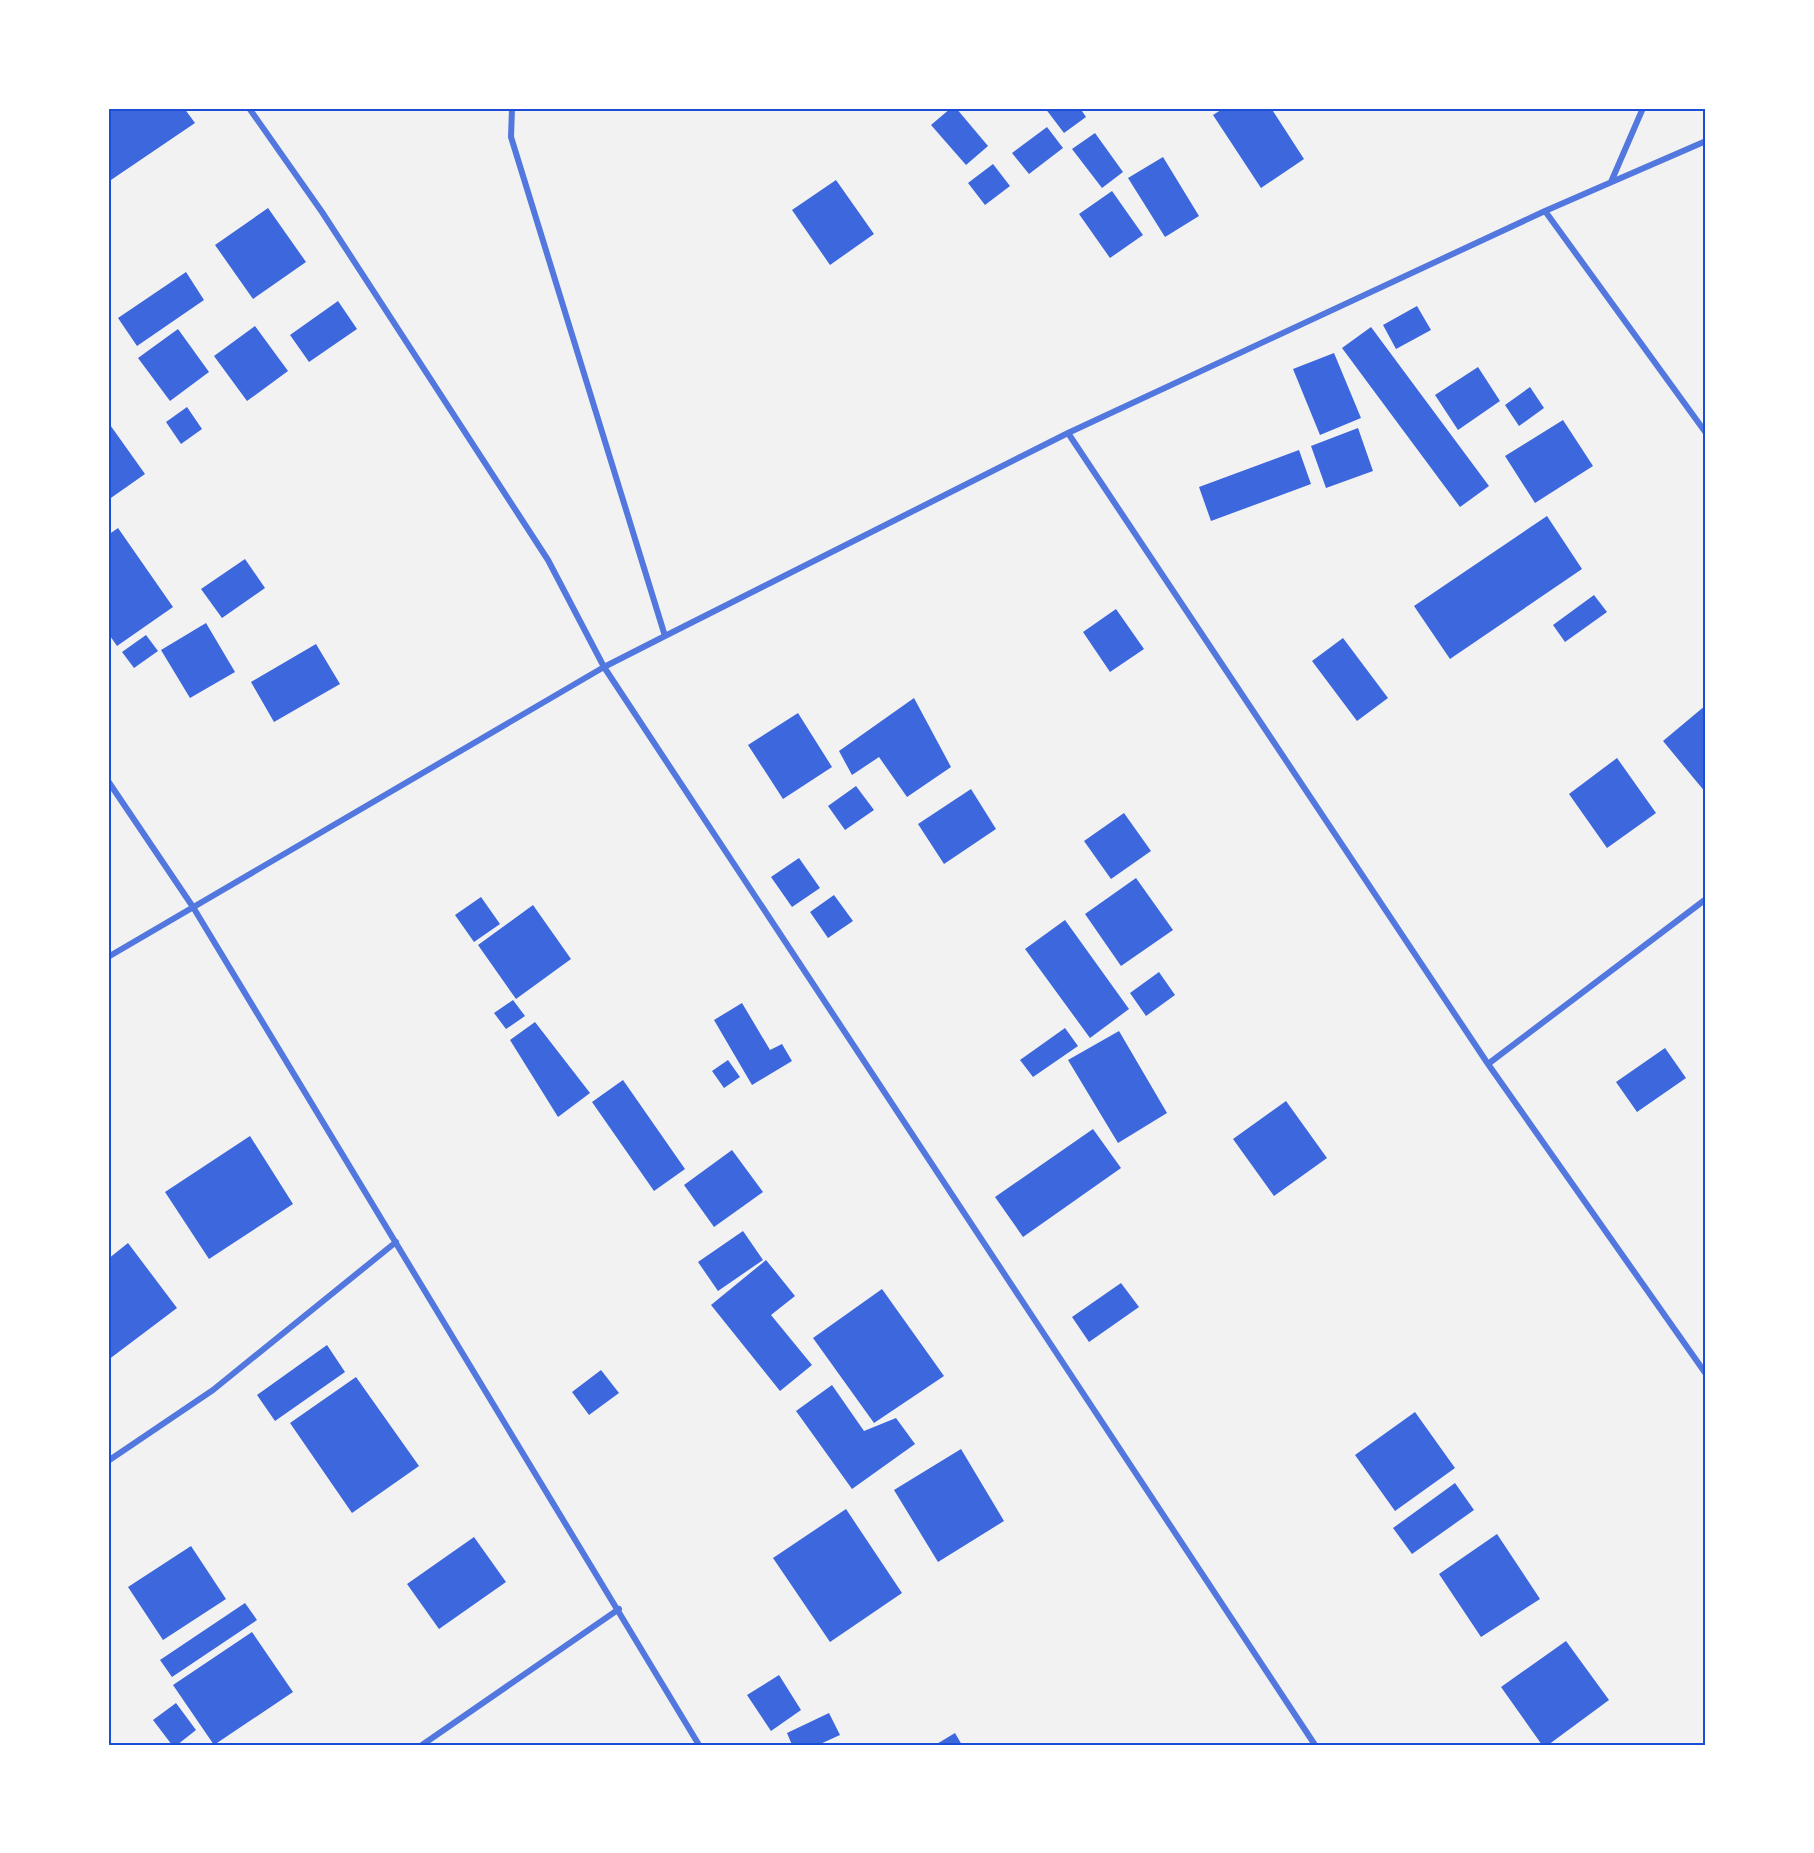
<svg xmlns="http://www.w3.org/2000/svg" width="1814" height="1853" font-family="Manrope,sans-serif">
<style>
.building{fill:#3d67dc}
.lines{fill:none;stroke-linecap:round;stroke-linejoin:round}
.minor{stroke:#5277de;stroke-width:6}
.neatline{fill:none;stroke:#1d4ed8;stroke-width:2}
</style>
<rect width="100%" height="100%" fill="#f2f2f2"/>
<path class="building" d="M108,108H184L195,123L108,182Z
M951,108H956L988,146L966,165L931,125Z
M1045,108H1080L1086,117L1064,133Z
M1224,108H1271L1304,159L1261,188L1213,115Z
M1047,127L1063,148L1029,174L1012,153Z
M1095,133L1123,172L1102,188L1072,149Z
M1163,157L1199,216L1165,237L1128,178Z
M993,164L1010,186L985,205L968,183Z
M836,180L874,234L830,265L792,210Z
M1112,191L1143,235L1110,258L1079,214Z
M268,208L306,262L253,299L215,245Z
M186,272L204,300L137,346L118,318Z
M338,301L357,329L309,362L290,335Z
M1417,306L1431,330L1396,349L1383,325Z
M255,326L288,371L247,401L214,356Z
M1371,327L1489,486L1460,507L1342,348Z
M178,329L209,372L170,401L138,358Z
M1334,353L1361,418L1320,435L1293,369Z
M1478,367L1500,401L1458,430L1435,395Z
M1530,387L1544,408L1519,426L1505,405Z
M187,407L202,429L181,444L166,422Z
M1563,420L1593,466L1535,503L1505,456Z
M108,422L145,474L108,500Z
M1358,428L1373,471L1326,488L1311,446Z
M1299,450L1311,484L1211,521L1199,487Z
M1547,516L1582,569L1450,659L1414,606Z
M118,528L173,607L117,646L108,633V535Z
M245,559L265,588L222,618L201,589Z
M1594,595L1607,612L1565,642L1553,625Z
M1116,609L1144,649L1110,672L1083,632Z
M206,623L235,672L190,698L161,650Z
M146,635L158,651L134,668L122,652Z
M1343,638L1388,698L1357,721L1312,661Z
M316,644L340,684L274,722L251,682Z
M914,698L951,767L907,797L879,757L852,775L839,751Z
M1706,705V793L1663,741Z
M798,713L832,767L783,799L748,745Z
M1617,758L1656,813L1607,848L1569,794Z
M856,786L874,810L845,830L828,806Z
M971,789L996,829L944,864L918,824Z
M1124,813L1151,851L1111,879L1084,841Z
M799,858L820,888L792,907L771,877Z
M1136,878L1173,930L1121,966L1085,914Z
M834,895L853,921L828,938L810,912Z
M481,897L500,924L474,942L455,915Z
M533,905L571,959L516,999L478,945Z
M1065,920L1129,1009L1090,1038L1025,949Z
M1159,972L1175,995L1146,1016L1130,993Z
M513,1000L525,1016L506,1029L494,1013Z
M742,1003L770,1050L782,1044L792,1061L752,1085L714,1020Z
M535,1022L590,1093L558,1117L510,1040Z
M1065,1028L1078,1046L1033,1077L1020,1060Z
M1119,1031L1167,1113L1118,1143L1068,1060Z
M1665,1048L1686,1078L1637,1112L1616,1082Z
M728,1060L740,1077L724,1088L712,1071Z
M623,1080L685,1169L654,1191L592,1102Z
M1286,1101L1327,1158L1274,1196L1233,1139Z
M1093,1129L1121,1168L1023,1237L995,1197Z
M250,1136L293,1204L209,1259L165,1192Z
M732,1150L763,1192L714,1227L684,1185Z
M743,1231L763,1260L718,1291L698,1262Z
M128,1243L177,1308L108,1360V1259Z
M766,1260L795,1296L771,1315L812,1365L780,1391L711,1305Z
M1121,1283L1139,1307L1089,1342L1072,1317Z
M882,1289L944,1376L874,1423L813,1338Z
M327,1345L345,1372L275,1421L257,1395Z
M601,1370L619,1393L589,1415L572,1392Z
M356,1377L419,1466L352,1513L290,1423Z
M832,1385L864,1431L896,1418L915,1444L852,1489L796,1411Z
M1415,1412L1455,1468L1395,1511L1355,1455Z
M961,1449L1004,1521L938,1562L894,1490Z
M1455,1483L1474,1510L1412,1554L1393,1528Z
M846,1509L902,1593L830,1642L773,1558Z
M1497,1534L1540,1599L1481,1637L1439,1574Z
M474,1537L506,1582L439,1629L407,1584Z
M191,1546L226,1599L163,1640L128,1587Z
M245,1603L257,1620L172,1677L160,1660Z
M252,1632L293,1692L214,1745L173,1685Z
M1566,1641L1609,1700L1548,1745H1542L1501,1687Z
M779,1675L801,1710L771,1731L747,1695Z
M176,1703L196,1730L177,1745H172L153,1720Z
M829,1713L840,1735L818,1745H792L787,1733Z
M955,1733L962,1745H935Z"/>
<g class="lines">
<path class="minor" d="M249,108L322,212L548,560L604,667L1315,1745
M512,108L511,137L665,636
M1611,182L1643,108
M1545,211L1706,433
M1068,433L1488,1064L1706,1374
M108,781L193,907L699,1745
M108,957L604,667L665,636L1068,433L1545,211L1706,141
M1488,1064L1706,899
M108,1461L213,1390L396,1242
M422,1745L619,1609"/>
</g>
<rect width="1814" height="1853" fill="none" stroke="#ffffff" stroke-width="219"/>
<rect x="110" y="110" width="1594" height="1634" class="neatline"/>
</svg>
